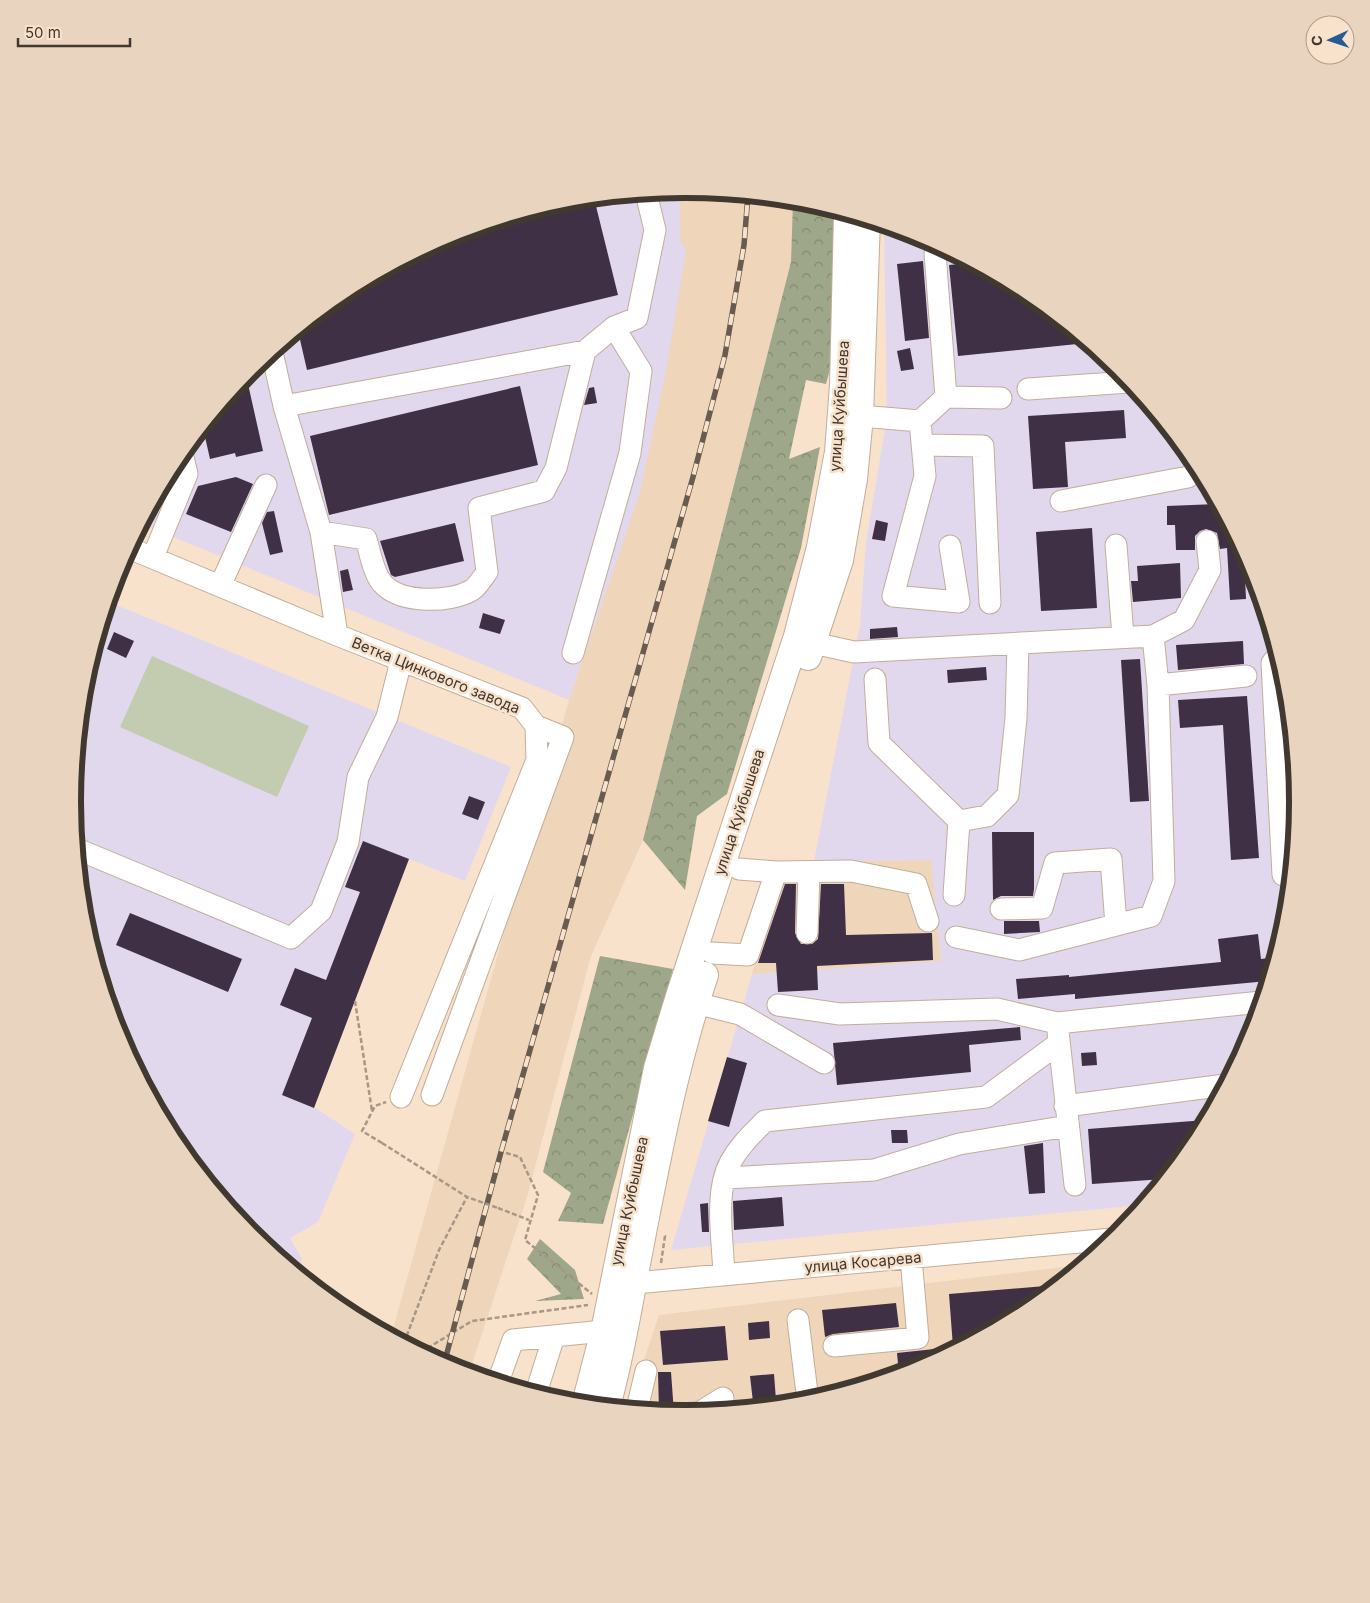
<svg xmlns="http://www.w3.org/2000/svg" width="1370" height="1603" font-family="Inter,sans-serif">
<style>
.built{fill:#efd5ba}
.industrial{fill:#e1d8ed}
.forest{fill:url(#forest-crowns)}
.pitch{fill:#c3cbb0}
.building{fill:#3f3046}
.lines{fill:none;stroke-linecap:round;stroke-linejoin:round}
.minor-casing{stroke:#c2ad99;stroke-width:23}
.major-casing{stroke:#c2ad99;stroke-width:28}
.path{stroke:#a79787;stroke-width:2.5;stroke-dasharray:5 2.5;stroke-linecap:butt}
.minor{stroke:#fff;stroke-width:21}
.major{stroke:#fff;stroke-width:26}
.rail-casing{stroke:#685c50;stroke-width:5.5}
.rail{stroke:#f8e2cc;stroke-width:4;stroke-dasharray:11;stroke-linecap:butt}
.path-bridge{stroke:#a79787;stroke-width:2.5;stroke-dasharray:5 2.5;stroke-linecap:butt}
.labels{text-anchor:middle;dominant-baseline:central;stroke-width:5;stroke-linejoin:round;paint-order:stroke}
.street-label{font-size:15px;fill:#41382f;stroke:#f8e2cc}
.rim{fill:none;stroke:#41382f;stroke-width:6}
</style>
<defs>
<pattern id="forest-crowns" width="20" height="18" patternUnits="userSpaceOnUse" patternTransform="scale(1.25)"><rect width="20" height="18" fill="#9ea78a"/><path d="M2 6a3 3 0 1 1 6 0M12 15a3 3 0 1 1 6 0" fill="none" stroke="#828971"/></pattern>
</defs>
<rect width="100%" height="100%" fill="#f8e2cc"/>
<path class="built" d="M685,189L793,200L791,262L643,840L591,956L527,1197L469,1373L450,1367L391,1336L569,700L640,491L680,240V190Z
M932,860L941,962L752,974L779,864L814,861Z
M1081,1265L1025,1311L919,1367L804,1402L685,1414L628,1408L659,1315Z"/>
<path class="industrial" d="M680,190V240L686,251L666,371L640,492L569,700L142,524L176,461L252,368L345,292L451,236L566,201Z
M884,225L920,236L1026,292L1118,369L1194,461L1251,567L1286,682L1297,802L1286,921L1251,1036L1194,1142L1142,1205L671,1250L752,974L941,961L931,860L814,861L860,625L866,542L887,418Z
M109,602L511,767L465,881L409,859L314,1107L355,1134L318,1222L290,1238L302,1259L296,1271L252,1234L176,1142L119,1036L84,921L73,801L84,682Z"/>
<path class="forest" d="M793,200L833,210L840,333L826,384L806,380L789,459L820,447L801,548L727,794L697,816L685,890L643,840L791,262Z
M600,956L673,969L603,1224L558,1221L571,1193L543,1172Z
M540,1239L575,1270L584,1299L535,1301L561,1294L527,1259Z"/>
<path class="pitch" d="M152,656L309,726L277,797L120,727Z"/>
<path class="building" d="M594,198L618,295L307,370L298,331L345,292L451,236L566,201Z
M923,261L929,338L905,341L897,264Z
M970,263L1026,292L1087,343L958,356L949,265Z
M910,348L914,369L901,371L897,351Z
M246,375L263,451L236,457L235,453L210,459L203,428Z
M520,386L538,465L329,515L310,436Z
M594,387L597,403L584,405L589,388Z
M1124,410L1126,438L1065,442L1068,487L1033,489L1028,416Z
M236,477L253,484L231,532L186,514L198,486Z
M1217,504L1244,554L1246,599L1230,600L1227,548L1220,549L1217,533L1206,529L1200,531L1195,536V550H1176L1175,525H1167V506Z
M274,511L283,552L270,555L262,523L267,512Z
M876,520L888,523L885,541L872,539Z
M455,523L464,561L395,577L391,575L380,541Z
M1092,528L1097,608L1041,611L1036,532Z
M1180,563L1181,598L1133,602L1131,581H1138L1137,566Z
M348,569L353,590L343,592L340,571Z
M483,613L505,620L500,634L479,628Z
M897,627L898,637L870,639V629Z
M114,632L134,641L126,658L107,649Z
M1243,641L1244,664L1178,670L1176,645Z
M1140,659L1149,801L1130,802L1121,660Z
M986,667L987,680L948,683L947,670Z
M1247,696L1259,858L1231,860L1223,725L1180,728L1178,700Z
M469,796L485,802L478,820L462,814Z
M992,832H1034V889L1033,896H1001L993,900Z
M363,841L409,859L314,1108L282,1095L312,1018L280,1005L295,968L326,980L360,892L345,887Z
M785,884H796L795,933L801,944H812L818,939L821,884H844L846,935L932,933L933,960L817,966L818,990L778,992L776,963H758Z
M130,913L242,959L228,992L116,945Z
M1004,921H1039L1040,932L1004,934Z
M1258,934L1261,959L1275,957L1268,981L1075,999V994L1018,999L1016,979L1069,975V977L1221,962L1218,939Z
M1020,1027L1021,1040L969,1045L971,1072L837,1085L833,1043Z
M1096,1052L1097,1065L1082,1066L1081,1053Z
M727,1057L747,1063L729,1127L708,1121Z
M1206,1120L1194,1142L1164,1179L1092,1184L1088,1129Z
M891,1130H907L908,1143H892Z
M1043,1143L1045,1193L1029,1194L1024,1146Z
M782,1197L784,1226L734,1230L733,1201Z
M708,1203L709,1232H702L700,1204Z
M1057,1285L1025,1311L919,1367L899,1374L897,1353L953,1347L949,1294Z
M896,1303L899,1327L833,1334L825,1337L822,1310Z
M769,1321L770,1338L749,1340L748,1323Z
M725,1326L728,1360L663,1365L660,1331Z
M658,1372H671L674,1413L659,1411Z
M774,1374L776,1400L753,1402L750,1376Z"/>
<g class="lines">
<defs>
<path id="minor" d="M935,253L946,397
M272,352L284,406L321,532L337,635
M1028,389L1129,382
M284,406L585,351
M860,416L920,421L946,397L1001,398
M920,421L925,476L893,596L959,602L950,546
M922,445L983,446L990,603
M1061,501L1188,477L1198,469
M321,532L366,539C370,552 373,572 382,583C400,604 450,603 472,590C478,586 483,577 487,572L479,508L544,491L556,468L585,351L614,327L637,318L655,230L646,193
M1116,545L1123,637
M129,548L337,635L522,708L536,726L537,760L401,1097
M153,557L187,474L182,453
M220,586L266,485
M1153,636L1184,620L1210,570L1207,541
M813,643L854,652L1153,636L1158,685L1164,881L1151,916L1019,950L956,937
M573,653L630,453L641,371L614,327
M1278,656L1272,663L1283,875
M875,679L879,743L959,821L987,816L1008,795L1016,718L1018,644
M1158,685L1246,676
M77,849L291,938L321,911L348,842L358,777L387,717L401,661
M739,869L776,872L851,871L916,884L928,921
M954,895L959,821
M1001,909L1042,908L1055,863L1111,859L1116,925
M807,933L809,872
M712,953L748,955L776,872
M695,1003L740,1014L824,1063
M778,1005L840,1014L997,1009L1057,1023L1261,1002
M1058,1031L1075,1185
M432,1095L563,737L536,726
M1065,1106L1225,1085
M725,1178L874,1170L959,1144L1068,1126
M724,1275C723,1242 714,1192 730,1163C739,1146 752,1134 765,1121L986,1097L1059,1043
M634,1281L646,1282L1112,1239
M798,1320L808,1401
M834,1346L918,1338L911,1258
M498,1382L513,1340L604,1331
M536,1393L554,1336
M637,1409L646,1371
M699,1413L723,1398"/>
<path id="major" d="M808,657L840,560L854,479L860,416L867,220
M585,1404L604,1331L657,1068L679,996L797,636L820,547L838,452L843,385L847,214
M607,1406C620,1361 627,1316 636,1269C655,1171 673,1070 705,975"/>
</defs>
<use href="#minor" class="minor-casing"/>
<use href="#major" class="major-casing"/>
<path class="path" d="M355,1001L372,1111
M382,1143L362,1131L375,1106L386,1102
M506,1153L520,1157L538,1195L525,1240L592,1294
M498,1208L529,1220
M661,1263L665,1236L663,1235
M404,1343L439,1250L467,1197
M421,1352L472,1321L588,1305"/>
<use href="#minor" class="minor"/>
<use href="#major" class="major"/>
<defs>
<path id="rail" d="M444,1364L501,1152L693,477L725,355L744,245L748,195"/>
</defs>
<use href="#rail" class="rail-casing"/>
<use href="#rail" class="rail"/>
<path class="path-bridge" d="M382,1143L467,1197L498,1208"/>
</g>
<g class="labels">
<g class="street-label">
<text transform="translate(839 406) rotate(-86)">улица Куйбышева</text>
<text transform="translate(436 675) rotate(22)">Ветка Цинкового завода</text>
<text transform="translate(739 812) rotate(-72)">улица Куйбышева</text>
<text transform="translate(629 1201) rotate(-78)">улица Куйбышева</text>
<text transform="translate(863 1262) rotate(-5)">улица Косарева</text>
</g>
</g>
<path d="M0 0H1370V1603H0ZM684 198H686A603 603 0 0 1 1289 801V802A603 603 0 0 1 686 1405H684A603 603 0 0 1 81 802V801A603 603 0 0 1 684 198Z" fill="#e9d4bf" fill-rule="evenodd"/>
<path class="rim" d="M684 198H686A603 603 0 0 1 1289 801V802A603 603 0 0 1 686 1405H684A603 603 0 0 1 81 802V801A603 603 0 0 1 684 198Z"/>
<g transform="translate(1330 40) rotate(267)"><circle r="24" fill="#f8e2cc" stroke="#af9e8d"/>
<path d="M0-4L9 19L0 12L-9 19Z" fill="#245b93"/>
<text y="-8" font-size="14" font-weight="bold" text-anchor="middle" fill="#41382f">С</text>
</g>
<path d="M18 38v8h112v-8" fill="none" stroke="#41382f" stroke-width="2.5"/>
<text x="25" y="38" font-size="15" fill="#41382f" stroke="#f8e2cc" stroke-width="4" paint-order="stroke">50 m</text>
</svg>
